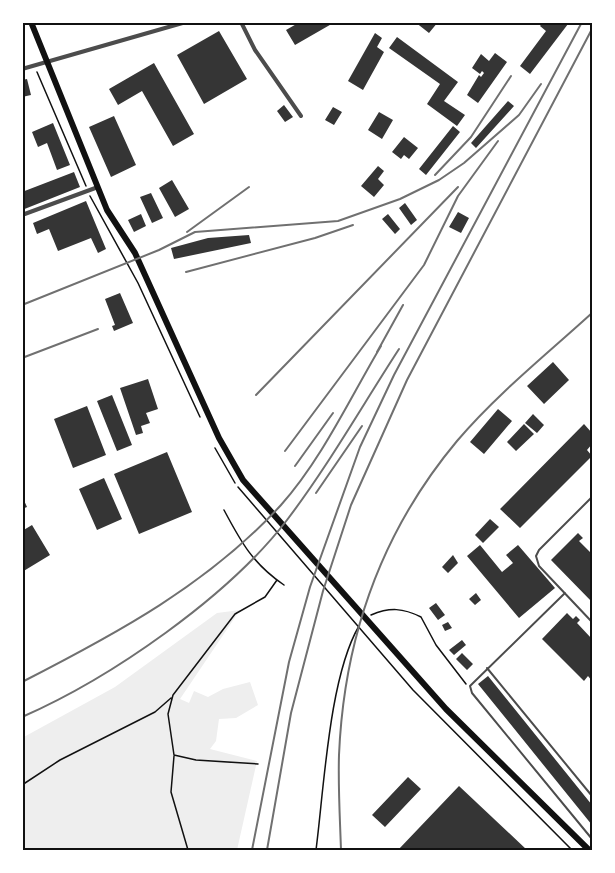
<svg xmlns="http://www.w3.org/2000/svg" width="615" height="873" font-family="Helvetica,sans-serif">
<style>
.green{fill:#eee}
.building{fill:#353535}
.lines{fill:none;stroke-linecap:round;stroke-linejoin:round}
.path{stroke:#111;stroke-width:1.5}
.service{stroke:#4c4c4c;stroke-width:2}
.minor{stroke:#4c4c4c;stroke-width:4}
.primary{stroke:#111;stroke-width:6}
.rail{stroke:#707070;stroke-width:2}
.neatline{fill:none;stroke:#111;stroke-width:2}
</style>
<rect width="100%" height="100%" fill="#fff"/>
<path class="green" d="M240,610L180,699L189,703L194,691L208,697L223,689L250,682L258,705L236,718L219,719L216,741L210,749L257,761L237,850H23L22,738L115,687L217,613Z"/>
<path class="building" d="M300,22H335L295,45L286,30Z
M415,22H438L429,33Z
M543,22L568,24L530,74L520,66L546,31L540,26Z
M219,31L247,79L204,104L177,55Z
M375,33L382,38L377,47L384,52L363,90L348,81Z
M397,37L458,82L444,101L465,115L457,126L427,104L440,84L389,48Z
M495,53L507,62L478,103L467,95L479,75L481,77L484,73L482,71L480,74L472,68L481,54L489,61Z
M154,63L194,134L173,146L142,91L118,105L109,89Z
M27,79L31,95L22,97V80Z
M508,101L514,106L476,148L471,143Z
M284,105L293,117L285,122L277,111Z
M333,107L342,112L334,125L325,120Z
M379,112L393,120L382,139L368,130Z
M114,116L136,165L111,177L89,127Z
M53,123L70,165L57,170L47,143L38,147L32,132Z
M453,126L460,132L426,175L419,169Z
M404,137L418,148L409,159L404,155L401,159L392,152Z
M378,166L384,171L378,179L384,185L374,197L361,186Z
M74,172L80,187L22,210V192Z
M172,180L189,209L175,217L159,188Z
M151,193L163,218L152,223L140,197Z
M86,201L106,249L98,253L91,238L58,251L49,229L37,234L33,223Z
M405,203L417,220L411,225L399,208Z
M458,212L469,218L461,233L449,227Z
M141,214L146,226L134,232L128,220Z
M388,214L400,229L395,234L382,219Z
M249,235L251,243L174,259L171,248L208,238Z
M120,293L133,323L114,331L112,326L115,325L105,299Z
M553,362L569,380L544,404L527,386Z
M148,379L158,409L146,413L150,423L141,426L143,433L136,435L120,388Z
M112,395L132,445L117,451L97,401Z
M87,406L106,455L73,468L54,419Z
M498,409L512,421L484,454L470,442Z
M533,414L544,425L537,433L525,423Z
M524,424L534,434L516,451L507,442Z
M584,424L592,433V444L587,450L592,456L520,528L500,509Z
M167,452L192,512L139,534L114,474Z
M104,478L122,519L97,530L79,489Z
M22,496L27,507L22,509Z
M490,519L499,527L483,543L475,535Z
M32,525L50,555L22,572V531Z
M578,533L583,538L579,541L592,554V602L551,560Z
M480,545L502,572L513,563L506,555L518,545L555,588L519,618L467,556Z
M453,555L458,563L448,573L442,567Z
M476,593L481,600L475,605L469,599Z
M436,603L445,615L438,620L429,608Z
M567,613L573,619L576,616L580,620L577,623L592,639V681L588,676L584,681L542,639Z
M448,622L452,628L445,631L442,625Z
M462,640L466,645L454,655L449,650Z
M462,653L473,664L467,670L456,659Z
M488,676L592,805V825L478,684Z
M408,777L421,789L385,827L372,815Z
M459,786L527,850H398Z"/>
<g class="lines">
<path class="path" d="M37,72L86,186
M90,196L138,283L200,417
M215,448L235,483
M238,487L413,690L572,850
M224,510C241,542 253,564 284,585
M371,615C390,607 403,608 421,617L436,645L466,684
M174,756L171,792L188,850
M258,764L196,760L174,755L168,714L173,695L235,614L265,597L277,580
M22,785L60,760L155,712L171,698
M316,850C324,789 329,677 359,626"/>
<path class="service" d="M592,497L539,550L536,556L539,566L592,622
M565,593L470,686L472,693L592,839
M487,668L592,796"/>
<path class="minor" d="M241,22L255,50L301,116
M22,69L186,22
M22,215L98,187"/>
<path class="primary" d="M31,22L107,210L135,253L219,438L243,480L446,709L589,850"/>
<path class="rail" d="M435,175L471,137L511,76
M187,232L249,187
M186,272L315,238L353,225
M22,305L159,250L195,232L338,221L400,199L439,180L464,163L519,115L541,84
M377,352L403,305
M22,358L98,329
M256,395L458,187
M285,451L424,265L458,196L498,141
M295,466L333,413
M316,493L362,426
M22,682C116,634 209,584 281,505C322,459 350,398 381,346
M22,717C111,678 228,597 287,520C328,466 362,406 399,349
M252,850L289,662L310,587L360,447L394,375L582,22
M267,850L291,713L323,591L351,505L407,380L592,29
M341,850C340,819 338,787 339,755C344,637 381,532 457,441C497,394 547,354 592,313"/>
</g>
<rect width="615" height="873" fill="none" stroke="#ffffff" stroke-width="48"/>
<rect x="24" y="24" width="567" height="825" class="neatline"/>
</svg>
